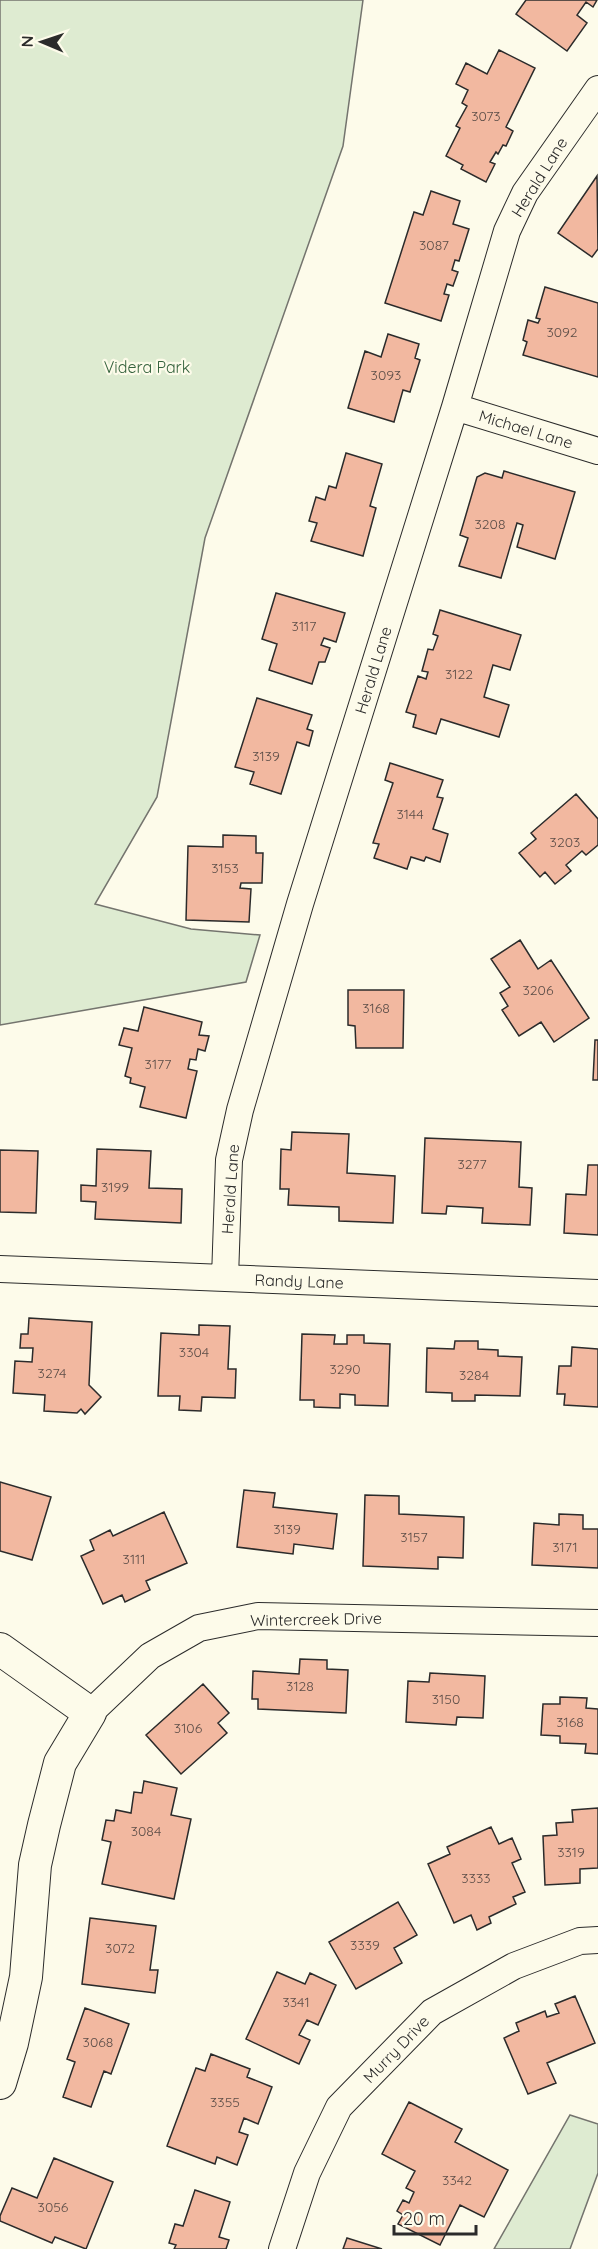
<svg xmlns="http://www.w3.org/2000/svg" width="598" height="2249" font-family="Quicksand,sans-serif">
<style>
.green{fill:#deebd1;stroke:#74746e;stroke-width:1.5}
.building{fill:#f2b8a0;stroke:#2b2b2b;stroke-width:1.5}
.lines{fill:none;stroke-linecap:round;stroke-linejoin:round}
.minor-casing{stroke:#2b2b2b;stroke-width:28}
.tertiary-casing{stroke:#2b2b2b;stroke-width:34}
.minor{stroke:#fdfbea;stroke-width:26}
.tertiary{stroke:#fdfbea;stroke-width:32}
.labels{text-anchor:middle;dominant-baseline:central;stroke-width:4.5;stroke-linejoin:round;paint-order:stroke}
.number-label{font-size:14px;fill:#5d4e48}
.street-label{font-size:16px;fill:#2b2b2b;stroke:#fdfbea}
.park-label{font-size:16px;fill:#34623c;stroke:#fdfbea}
</style>
<rect width="100%" height="100%" fill="#fdfbea"/>
<path class="green" d="M0,0H363L343,146L205,538L157,797L95,904L191,929L260,935L246,982L0,1025Z
M570,2115L598,2124V2173L570,2249H494Z"/>
<path class="building" d="M526,0H597L593,7L586,2L577,15L587,23L567,51L516,14Z
M499,50L535,68L506,127L513,131L506,146L503,145L498,154L496,152L490,162L495,164L486,182L461,169L463,165L446,156L460,128L456,126L467,106L462,103L468,90L456,84L466,63L487,74Z
M597,176L598,249L592,257L558,233Z
M431,191L460,201L453,224L469,229L459,261L455,260L452,270L458,272L453,286L447,284L444,294L449,295L441,321L385,303L414,212L423,215Z
M545,287L598,303V377L523,355L527,342L523,340L528,320L538,323L540,319L536,318Z
M388,334L419,344L415,358L420,360L410,392L403,390L394,422L348,408L365,351L381,357Z
M346,453L382,464L370,506L376,508L363,556L311,541L317,523L309,521L316,497L325,500L329,486L336,488Z
M504,471L575,492L555,559L517,547L523,525L517,523L501,578L459,566L468,538L460,535L477,477L485,473L502,478Z
M276,593L345,613L336,642L324,638L321,645L330,648L325,662H319L312,684L269,670L277,644L262,639Z
M440,610L521,635L510,670L493,665L484,697L509,705L499,737L441,719L436,734L413,727L416,715L406,712L418,676L426,679L428,672L422,671L428,649L433,650L438,636L433,634Z
M257,698L312,715L307,729L313,731L309,746L297,742L281,794L250,784L254,772L235,767Z
M390,763L443,780L437,797L443,798L433,829L448,834L440,862L426,857L424,861L411,857L407,869L374,858L379,844L373,843L393,783L385,780Z
M576,794L598,819V845L586,855L582,851L566,865L571,871L555,884L545,872L540,877L519,853L536,839L531,833Z
M223,835L256,836V853H263L262,883H241L240,888L251,889L249,922L186,920L188,846L223,847Z
M520,940L538,969L551,960L589,1018L554,1042L541,1022L519,1036L502,1010L508,1006L500,993L510,987L491,959Z
M348,990H404L403,1048H356L355,1026L348,1025Z
M144,1007L202,1022L199,1035L209,1036L205,1051L198,1049L196,1060L190,1059L188,1069L197,1071L186,1118L140,1107L145,1087L130,1083L131,1078L125,1076L132,1048L119,1045L124,1028L138,1031Z
M595,1040H598V1080H593Z
M292,1132L349,1134L347,1173L395,1176L393,1223L339,1221V1207L288,1205L289,1189H280L281,1149L291,1150Z
M425,1138L521,1142L519,1187L532,1188L530,1225L482,1223L483,1208L447,1206L446,1214L422,1213Z
M97,1149L151,1151L149,1188L182,1189L181,1223L95,1219L96,1202L81,1201V1185L96,1186Z
M0,1150L38,1151L36,1213L0,1212Z
M588,1165H598V1235L564,1233L566,1194L586,1195Z
M29,1318L92,1322L89,1385L101,1397L85,1414L81,1409L77,1413L44,1411L45,1395L13,1393L15,1361L32,1362L33,1348H20L21,1334H28Z
M199,1325L230,1326L228,1369H236L235,1398L202,1397L201,1411L179,1410L180,1396H158L161,1333L199,1335Z
M302,1334L335,1335L334,1344H347V1335H364V1343L390,1344L388,1406L355,1405V1395L340,1394V1408L314,1407V1400H300Z
M455,1341H478V1349L498,1350V1356L522,1357L520,1396L475,1395V1401H452V1393L426,1392L427,1348L454,1349Z
M572,1347L598,1349V1407L564,1405L565,1394H557L559,1366H571Z
M0,1482L51,1497L32,1560L0,1551Z
M244,1490L275,1493L273,1507L337,1514L333,1549L294,1544L293,1554L237,1547Z
M365,1495L399,1496V1514L464,1517L463,1558L438,1557V1569L363,1566Z
M164,1512L187,1563L146,1581L150,1590L125,1602L122,1595L103,1604L81,1556L94,1550L90,1540L110,1530L113,1536Z
M559,1514L583,1515V1529H598V1568L532,1565L534,1523L559,1525Z
M300,1659L327,1660V1669L348,1670L346,1713L258,1709V1699H252L253,1671L299,1674Z
M430,1673L485,1676L483,1718L457,1717L456,1725L406,1722L408,1681L429,1682Z
M203,1684L229,1713L218,1723L227,1733L181,1774L146,1735Z
M560,1697L587,1698L586,1708L598,1709V1754L585,1753L586,1744L560,1743V1736L541,1735L543,1704H560Z
M144,1781L177,1788L171,1815L191,1819L174,1899L102,1884L111,1842L102,1840L106,1820L114,1821L116,1810L131,1813L134,1792L142,1793Z
M598,1808V1868L580,1869V1883L545,1885L543,1836L557,1835L556,1823L573,1822L572,1810Z
M491,1827L499,1844L512,1838L521,1859L512,1863L525,1892L513,1897L516,1904L489,1917L491,1923L477,1930L471,1915L454,1923L428,1864L450,1854L447,1847Z
M398,1902L417,1935L394,1948L402,1963L356,1989L329,1942Z
M90,1918L156,1926L150,1970H158L155,1993L82,1984Z
M277,1972L305,1984L310,1973L336,1985L318,2025L307,2020L299,2035L310,2040L299,2064L246,2039Z
M575,1996L595,2043L547,2063L556,2083L528,2094L504,2038L519,2031L516,2023L545,2011L547,2017L559,2013L555,2004Z
M85,2008L129,2024L111,2074L104,2071L91,2107L63,2097L75,2062L67,2059Z
M211,2054L250,2069L247,2077L272,2087L258,2124L244,2118L239,2132L248,2135L237,2165L217,2157L215,2164L167,2146L196,2068L205,2071Z
M409,2102L462,2129L455,2142L508,2170L484,2217L460,2205L440,2245L398,2224L403,2215L397,2211L403,2200L409,2203L414,2192L406,2188L415,2171L382,2154Z
M54,2158L113,2182L86,2249L55,2237L52,2243L0,2221V2216L12,2188L37,2198Z
M195,2190L230,2202L219,2237L229,2240L226,2249H174L176,2245L169,2243L175,2224L183,2226Z
M347,2238L382,2249H343Z"/>
<g class="lines">
<defs>
<path id="minor" d="M455,407L598,451
M0,1269L598,1293
M225,1278L229,1160L240,1110L300,904L455,407L507,231L525,193L598,89
M90,1713L150,1656L199,1628L258,1616L598,1623
M282,2249L307,2173L339,2107L432,2012L514,1966L580,1941L598,1940"/>
<path id="tertiary" d="M0,1649L90,1713L60,1763L44,1825L35,1865L26,1977L12,2043L0,2083"/>
</defs>
<use href="#minor" class="minor-casing"/>
<use href="#tertiary" class="tertiary-casing"/>
<use href="#minor" class="minor"/>
<use href="#tertiary" class="tertiary"/>
</g>
<g class="labels">
<g class="number-label">
<text x="486" y="116">3073</text>
<text x="434" y="245">3087</text>
<text x="562" y="332">3092</text>
<text x="386" y="375">3093</text>
<text x="490" y="524">3208</text>
<text x="304" y="626">3117</text>
<text x="459" y="674">3122</text>
<text x="266" y="756">3139</text>
<text x="410" y="814">3144</text>
<text x="565" y="842">3203</text>
<text x="225" y="868">3153</text>
<text x="538" y="990">3206</text>
<text x="376" y="1008">3168</text>
<text x="158" y="1064">3177</text>
<text x="472" y="1164">3277</text>
<text x="115" y="1187">3199</text>
<text x="194" y="1352">3304</text>
<text x="345" y="1369">3290</text>
<text x="52" y="1373">3274</text>
<text x="474" y="1375">3284</text>
<text x="287" y="1529">3139</text>
<text x="414" y="1537">3157</text>
<text x="565" y="1547">3171</text>
<text x="134" y="1559">3111</text>
<text x="300" y="1686">3128</text>
<text x="446" y="1699">3150</text>
<text x="570" y="1722">3168</text>
<text x="188" y="1728">3106</text>
<text x="146" y="1831">3084</text>
<text x="571" y="1852">3319</text>
<text x="476" y="1878">3333</text>
<text x="365" y="1945">3339</text>
<text x="120" y="1948">3072</text>
<text x="296" y="2002">3341</text>
<text x="98" y="2042">3068</text>
<text x="225" y="2102">3355</text>
<text x="457" y="2180">3342</text>
<text x="53" y="2207">3056</text>
</g>
<g class="street-label">
<text transform="translate(539 177) rotate(-58)">Herald Lane</text>
<text transform="translate(526 429) rotate(17)">Michael Lane</text>
<text transform="translate(373 670) rotate(-73)">Herald Lane</text>
<text transform="translate(230 1189) rotate(-86)">Herald Lane</text>
<text transform="translate(299 1281) rotate(2)">Randy Lane</text>
<text transform="translate(316 1619) rotate(-1)">Wintercreek Drive</text>
<text transform="translate(396 2049) rotate(-46)">Murry Drive</text>
</g>
<g class="park-label">
<text x="147" y="367">Videra Park</text>
</g>
</g>
<g transform="translate(42 42) rotate(272)" stroke="#fdfbea" stroke-width="4.5" paint-order="stroke">
<path d="M0-4.5L10 22L0 15L-10 22Z" fill="#2b2b2b"/>
<text y="-9" font-size="16" font-weight="bold" text-anchor="middle" fill="#2b2b2b">N</text>
</g>
<path d="M394 2225v9h82v-9" fill="none" stroke="#2b2b2b" stroke-width="3"/>
<text x="403" y="2225" font-size="18" fill="#2b2b2b" stroke="#fdfbea" stroke-width="4.5" paint-order="stroke">20 m</text>
</svg>
